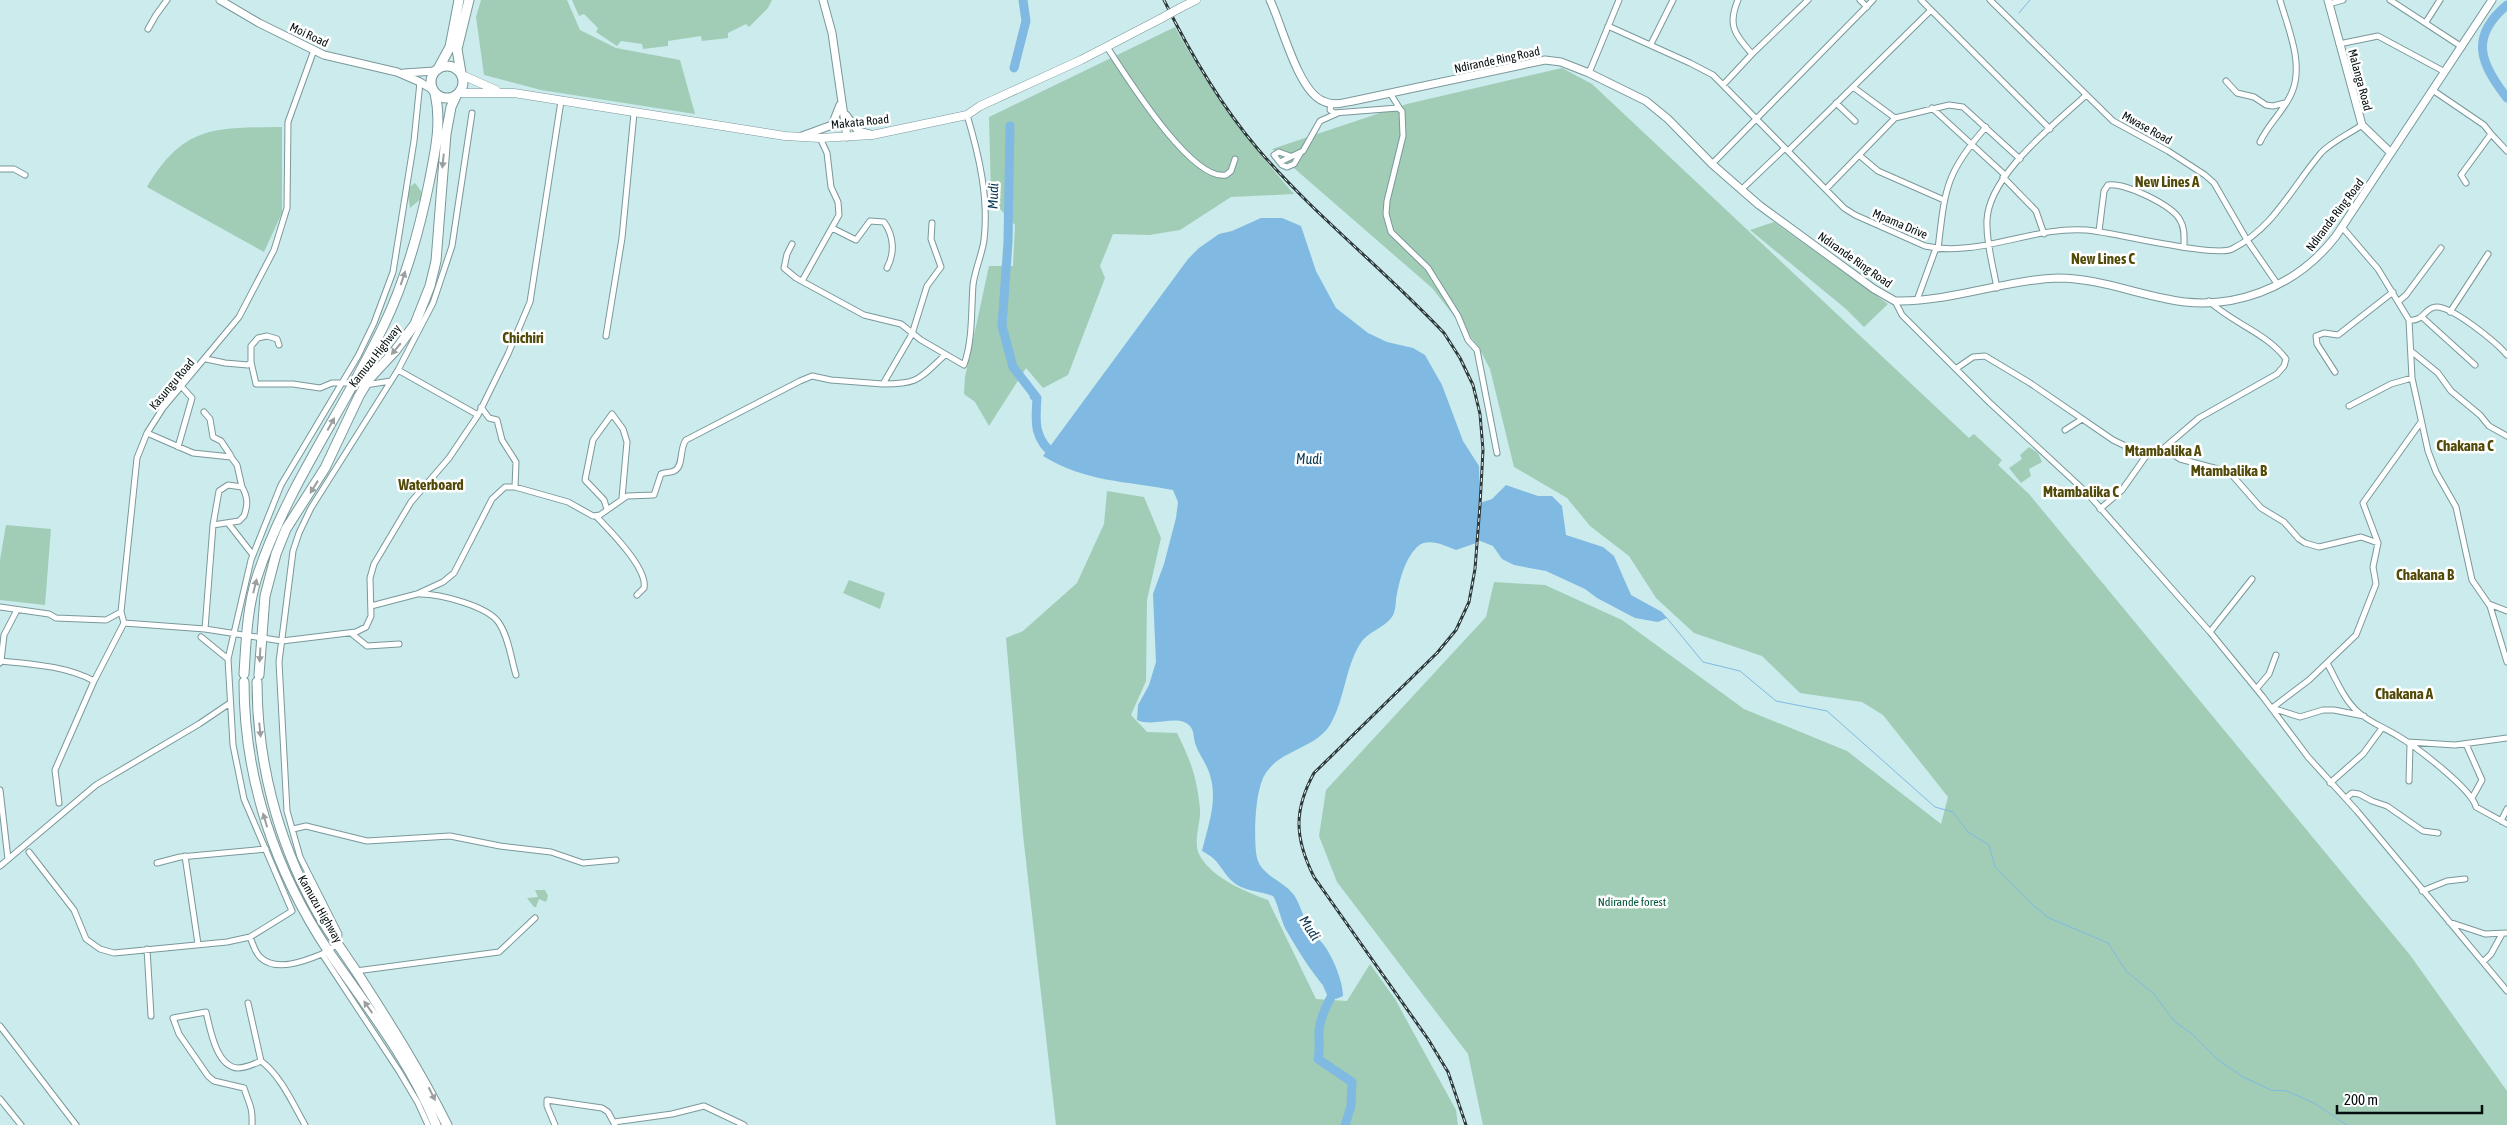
<svg xmlns="http://www.w3.org/2000/svg" width="2507" height="1125" font-family="'Asap Condensed',sans-serif">
<style>
.green{fill:#a1cdb6}
.water{fill:#80b9e1}
.lines{fill:none;stroke-linecap:round;stroke-linejoin:round}
.stream{stroke:#80b9e1;stroke-width:1}
.river{stroke:#80b9e1;stroke-width:9}
.street-casing{stroke:#7a989a;stroke-width:7}
.secondary-casing{stroke:#7a989a;stroke-width:9}
.primary-casing{stroke:#7a989a;stroke-width:9}
.highway-casing{stroke:#7a989a;stroke-width:11}
.street{stroke:#fff;stroke-width:5}
.secondary{stroke:#fff;stroke-width:7}
.primary{stroke:#fff;stroke-width:8}
.highway{stroke:#fff;stroke-width:9}
.rail-casing{stroke:#2c3a3b;stroke-width:3}
.rail{stroke:#fff;stroke-width:1;stroke-dasharray:4;stroke-linecap:butt}
.primary-bridge-casing{stroke:#7a989a;stroke-width:9;stroke-linecap:butt}
.primary-bridge{stroke:#fff;stroke-width:8}
.oneway{fill:#9b9f9f}
.labels{text-anchor:middle;dominant-baseline:central;stroke-width:5;stroke-linejoin:round;paint-order:stroke}
.street-label{font-size:12px;fill:#040e0f;stroke:#fff}
.park-label{font-size:12px;fill:#00583a;stroke:#fff}
.water-label{font-size:14px;font-style:italic;fill:#053550;stroke:#fff}
.quarter-label{font-size:15px;font-weight:bold;fill:#514a09;stroke:#fff}
</style>
<rect width="100%" height="100%" fill="#cbebed"/>
<path class="green" d="M481,0H567L580,30L616,48L680,60L695,114L541,90L484,75L476,17Z
M572,0H772L768,8L749,27L746,24L728,33V38L702,41L701,36L668,41V46L643,49L642,44L621,41L617,46L596,32L598,28L584,14L579,16Z
M1175,27C1208,88 1248,142 1294,194L1231,197L1180,230L1149,235L1113,234L1100,266L1105,278L1068,375L1043,388L1026,368L989,426L975,402L964,394L965,377L989,266H1013L1015,225L1000,209L991,193L989,117Z
M1562,68L1592,84L1969,438L1974,434L2002,460L1998,465L2029,494L2410,955L2507,1091V1125H1483L1468,1054L1337,882L1319,836L1326,790L1486,617L1494,582L1545,585L1622,620L1744,709L1847,751L1941,824L1948,797L1883,715L1862,702L1800,693L1762,656L1694,633L1656,598L1629,556L1590,526L1567,498L1514,467L1490,369L1478,346L1432,288L1272,149L1407,104Z
M282,127V213L264,252L147,187C184,125 215,128 282,127Z
M415,183L421,191L422,198L410,208L407,189Z
M1774,222L1888,304L1864,327L1846,309L1750,230Z
M2029,447L2038,453L2042,462L2029,469L2031,476L2021,483L2009,468L2022,459L2020,455Z
M1107,491L1144,497L1161,538L1147,600L1146,681L1131,715L1147,732L1177,733C1191,761 1197,778 1200,809C1201,823 1193,841 1199,854C1211,878 1246,892 1268,900L1316,999L1347,1001L1370,964L1395,999L1456,1110L1458,1125H1056L1023,835L1006,638L1023,631L1077,583L1104,524Z
M6,525L51,529L45,605L0,600V560Z
M849,580L885,593L880,609L843,593Z
M535,890H545L548,896L546,902L539,899L536,907H534L527,898L538,897Z"/>
<path class="water" d="M1261,218H1282L1301,226L1316,271L1336,308L1368,333L1387,342L1413,348L1425,355L1442,385L1463,441L1479,466L1480,503L1492,499L1506,485L1538,496H1552L1562,506L1566,535L1603,547L1614,556L1631,595L1662,612L1667,618L1658,622L1635,618L1597,598L1585,589L1546,571L1514,565L1502,559L1493,546L1478,540L1476,543L1456,550C1444,545 1427,537 1417,547C1404,560 1399,582 1396,599C1396,604 1395,613 1392,617C1384,628 1367,632 1360,644C1345,668 1345,699 1330,725C1313,751 1277,749 1263,778C1255,797 1254,831 1256,852C1258,876 1281,878 1294,895C1300,904 1302,914 1307,923C1311,930 1317,937 1323,944C1332,955 1343,981 1343,996L1336,999C1315,979 1300,954 1285,928C1281,920 1277,901 1273,896C1260,891 1242,891 1232,881C1219,868 1221,861 1202,851C1208,825 1218,802 1210,775C1207,764 1199,755 1195,743C1193,736 1195,728 1186,723C1174,716 1152,727 1137,720L1138,705L1149,685L1156,662L1153,594L1164,564L1176,518L1178,502L1173,490C1126,481 1085,482 1043,456L1188,259L1199,248L1219,234L1232,231Z"/>
<g class="lines">
<path class="stream" d="M2019,13L2030,0
M1666,617L1703,662L1740,671L1776,701L1827,711L1935,807L1953,812L1968,832L1989,845L1995,867L2034,906L2049,918L2108,943L2126,971L2154,994L2174,1021L2192,1034L2217,1059L2243,1077L2271,1090L2287,1091L2314,1103L2347,1125"/>
<path class="river" d="M2507,5C2469,37 2480,63 2507,98
M1014,68L1026,21L1023,0
M1010,126L1008,242L1002,326L1013,367L1037,398
M1034,396L1037,398C1035,423 1034,440 1056,456
M1328,986L1332,995C1326,1007 1318,1022 1319,1036C1319,1045 1320,1050 1318,1059L1352,1082L1351,1106L1345,1125"/>
<defs>
<path id="street" d="M1738,0C1727,26 1735,34 1752,54
M1860,0L1867,7
M1921,0L2050,129
M1990,0L2113,121L2168,151L2205,175L2214,183L2247,240L2278,285
M2390,0L2462,47
M2329,4L2343,0
M2426,22L2440,0
M1608,26L1690,63L1713,75L1844,208L1855,215L1925,246C1979,258 2032,226 2086,230C2114,232 2214,258 2232,249C2274,228 2292,187 2321,153C2331,142 2349,134 2362,125
M148,29L156,15L167,0
M1651,44L1673,0
M2339,44L2378,36L2445,72
M1107,47C1125,74 1191,182 1226,175L1231,171L1235,159
M1589,73L1619,0
M2226,81L2237,93L2254,97L2266,105L2273,106L2285,103
M1723,85L1752,54L1808,0
M1853,87L1895,118
M2434,91L2484,125L2491,134L2461,175L2466,183
M1390,93L1400,109
M1836,103L1855,121
M1331,104L1330,110L1334,113L1398,108L1402,111L1403,136L1387,201L1386,214L1391,232L1428,268L1458,316L1468,340L1477,350L1497,453
M1932,108L2005,175
M2491,134L2507,151
M2260,142C2268,124 2285,110 2292,92C2304,64 2288,28 2280,0
M1788,151L1931,10
M1859,155L1878,171L1944,200
M1290,156L1279,152L1274,155L1282,165L1287,167L1294,164L1300,154
M1280,162L1303,151L1320,121L1338,113
M1712,164L1873,0
M0,169H14L25,175
M2003,177L2036,211L2044,234
M1826,189L1895,118L1949,105L1963,107L2020,159
M1741,190L1785,148
M2342,227L2378,269L2409,320L2412,378L2428,451L2436,472L2456,507L2472,580L2490,606L2507,662
M832,228L856,240L870,221L884,222C894,236 895,253 887,268
M2099,231L2104,191L2108,185C2124,182 2172,205 2180,220C2185,228 2184,237 2184,246
M792,244L787,254L784,268L796,278L864,315L901,324L921,340L964,365C973,339 971,312 973,285C975,269 982,255 984,240C989,198 979,155 967,115
M1938,249C1945,190 1945,173 1986,127
M802,281L839,215L838,202L831,187L827,153L820,138
M1997,288C1993,266 1986,242 1987,220C1989,175 2054,125 2085,96
M1917,300L1936,248
M1895,301L1902,315L1989,402L2087,493L2210,632L2263,697L2308,757L2357,811L2507,991
M2399,301L2406,295L2441,248
M2450,312L2488,254
M2422,317L2475,365
M2409,320C2424,322 2425,307 2436,307C2452,306 2496,342 2507,355
M606,336L622,238L634,113
M2411,351L2438,373L2451,391L2480,415L2489,426L2507,436
M206,359L225,363L248,365L251,362V346L258,338L267,336L277,339L279,345
M251,362L256,384H293L320,388L332,383H356L365,385L391,381
M1957,368L1973,357L1985,356L2030,383L2113,440L2146,456
M398,370L478,415
M2335,372L2317,344L2316,336L2324,333L2338,335L2393,292
M883,384C919,384 919,379 945,355
M2349,406L2391,384L2412,378
M481,407L489,418L497,420L502,440L516,462L515,487
M204,412L210,419L213,437L221,441L231,456
M2065,430L2082,419
M147,433L193,453L231,457L237,465L242,487
M178,447L192,398L181,386
M2164,448L2180,459L2218,469L2232,475L2261,508L2284,522L2299,539L2305,543L2319,547L2361,537L2378,543
M228,485L242,487C248,497 248,505 244,516L239,521L213,525L219,491Z
M607,509L604,500L585,480L593,440L612,414L623,429L627,442L622,498
M2100,509L2122,490L2146,456L2164,448L2199,418L2277,374L2284,366L2286,359C2267,333 2232,323 2209,301
M596,516C609,530 648,568 644,588L637,595
M228,523L253,555
M420,594C440,594 488,606 499,623C509,638 511,659 516,675
M2489,604L2507,611
M371,606L417,594L443,582L454,573L492,499L505,487H515L568,502L593,516L600,515L627,496L654,495L661,474C665,472 670,473 674,471C684,467 679,448 686,440L800,381L812,376L831,380L883,384L912,334L927,286L941,267L931,239L932,223
M0,607L49,614L56,618L106,620L121,612
M124,623L205,629L282,641L356,632L366,627L371,616L370,578L374,564L411,502L449,458L478,415L508,354L530,302L561,101
M124,623L121,612L137,458L147,433L163,408L239,317L274,250L287,208L288,122L314,50
M205,629L213,525
M2210,632L2252,579
M351,633L367,646L399,644
M228,659L251,560L281,485L358,356L374,323L393,272L414,141L420,82
M1,661L4,635L17,610
M0,663L1,661C31,664 67,666 94,681
M2327,663C2336,679 2344,700 2358,712C2369,722 2385,728 2398,736C2415,746 2472,789 2476,807L2507,824
M2257,688L2269,674L2276,655
M2364,716L2334,710H2323L2300,717L2272,708L2309,680L2356,635L2376,584L2373,567L2378,543L2363,503L2421,422
M2408,742L2455,745L2507,738
M2466,744L2482,780L2472,798
M2409,781L2410,745
M2330,783L2363,754L2382,728
M0,790L8,859
M2346,798L2352,793L2359,794L2372,801L2387,806L2423,831L2438,833
M59,803L55,770L94,681L124,623
M2501,821L2507,809
M293,829L306,826L367,841L450,836L500,846L551,852L583,863L616,860
M29,852L74,910L86,939L100,949L114,953L227,942L250,937L292,911L244,799L233,745L228,659L201,637
M185,856L198,944
M157,863L180,857L266,849
M0,866L96,785L199,724L230,703
M2422,891L2447,881L2465,879
M2449,922L2485,934L2507,933
M250,937C253,944 255,953 261,958C277,972 305,961 322,954
M147,949L151,1016
M2483,962L2491,954L2502,934
M356,971L499,952L535,918
M248,1003L261,1061
M0,1026L76,1125
M0,1099L21,1125
M614,1122L672,1114L704,1106L744,1125
M252,1125C253,1107 249,1104 244,1088L214,1081L208,1076L179,1034L173,1018L206,1012C210,1028 216,1067 238,1068C246,1068 254,1064 261,1061C281,1076 293,1104 305,1125
M428,1125L418,1103L399,1071L322,954L338,944L339,934L300,857L287,811L279,662L293,551L299,533L311,508L398,370L433,303L452,246L472,113
M555,1125L547,1106V1100L602,1108L608,1112L615,1125"/>
<path id="secondary" d="M220,0L259,23L324,55L397,72L420,82L433,90
M823,0L832,33L847,137
M1270,0C1282,25 1298,91 1323,101C1333,106 1343,103 1353,101L1545,60L1561,62L1589,73L1646,101L1668,119L1712,164L1759,205L1874,289L1895,301H1900C1953,301 2005,280 2058,278C2095,278 2131,292 2167,299C2231,313 2296,288 2336,236L2492,0
M2328,0L2362,125L2391,153
M404,73L435,71
M846,115L858,131L870,134
M802,136L832,125L840,105"/>
<path id="primary" d="M1180,8L1196,0
M462,75L496,90
M459,93H514L785,136L820,138L872,135L967,115L980,106L1081,60L1160,19"/>
<path id="highway" d="M431 82a16 16 0 1 1 32 0a16 16 0 1 1-32 0Z
M438,69L450,47L459,0
M461,73L457,49L469,0
M244,674C246,642 247,608 257,577C286,488 343,411 383,327C405,282 419,232 429,183C435,152 442,124 435,93
M259,675L265,596L276,554L286,529L325,468L359,396L370,378L395,351L415,324L430,286L436,261L446,134L451,107L456,96
M244,682C244,779 275,871 329,952C368,1008 410,1061 436,1125
M257,682C257,760 277,839 315,908C327,930 342,950 356,971C389,1022 420,1071 447,1125"/>
</defs>
<use href="#street" class="street-casing"/>
<use href="#secondary" class="secondary-casing"/>
<use href="#primary" class="primary-casing"/>
<use href="#highway" class="highway-casing"/>
<use href="#street" class="street"/>
<use href="#secondary" class="secondary"/>
<use href="#primary" class="primary"/>
<use href="#highway" class="highway"/>
<defs>
<path id="rail" d="M1164,0C1189,51 1220,104 1257,148C1314,215 1384,269 1444,333L1460,358L1473,385L1480,414L1483,450L1480,505L1475,569L1469,602L1456,630L1437,653L1314,773C1293,811 1295,839 1314,877L1428,1039L1448,1072L1466,1125"/>
</defs>
<use href="#rail" class="rail-casing"/>
<use href="#rail" class="rail"/>
<defs>
<path id="primary-bridge" d="M1160,19L1180,8"/>
</defs>
<use href="#primary-bridge" class="primary-bridge-casing"/>
<use href="#primary-bridge" class="primary-bridge"/>
</g>
<defs><path id="oneway-solid" d="M-6-.8H1V-3.2L6.5 0L1 3.2V.8H-6Z" transform="scale(1.25)"/></defs>
<g class="oneway">
<use href="#oneway-solid" transform="translate(443 161) rotate(96)"/>
<use href="#oneway-solid" transform="translate(403 278) rotate(-71)"/>
<use href="#oneway-solid" transform="translate(396 349) rotate(130)"/>
<use href="#oneway-solid" transform="translate(331 424) rotate(-61)"/>
<use href="#oneway-solid" transform="translate(314 487) rotate(122)"/>
<use href="#oneway-solid" transform="translate(255 586) rotate(-76)"/>
<use href="#oneway-solid" transform="translate(260 655) rotate(93)"/>
<use href="#oneway-solid" transform="translate(260 730) rotate(84)"/>
<use href="#oneway-solid" transform="translate(265 820) rotate(-107)"/>
<use href="#oneway-solid" transform="translate(368 1007) rotate(-125)"/>
<use href="#oneway-solid" transform="translate(432 1094) rotate(63)"/>
</g>
<g class="labels">
<g class="street-label">
<text transform="translate(309 35) rotate(25)">Moi Road</text>
<text transform="translate(1497 60) rotate(-12)">Ndirande Ring Road</text>
<text transform="translate(2360 80) rotate(75)">Malanga Road</text>
<text transform="translate(860 122) rotate(-6)">Makata Road</text>
<text transform="translate(2147 128) rotate(29)">Mwase Road</text>
<text transform="translate(2335 215) rotate(-53)">Ndirande Ring Road</text>
<text transform="translate(1900 224) rotate(23)">Mpama Drive</text>
<text transform="translate(1855 260) rotate(35)">Ndirande Ring Road</text>
<text transform="translate(375 356) rotate(-52)">Kamuzu Highway</text>
<text transform="translate(172 384) rotate(-50)">Kasungu Road</text>
<text transform="translate(320 909) rotate(60)">Kamuzu Highway</text>
</g>
<g class="park-label">
<text x="1632" y="902">Ndirande forest</text>
</g>
<g class="water-label">
<text transform="translate(993 196) rotate(-88)">Mudi</text>
<text x="1309" y="459">Mudi</text>
<text transform="translate(1310 928) rotate(57)">Mudi</text>
</g>
<g class="quarter-label">
<text x="2167" y="181">New Lines A</text>
<text x="2103" y="258">New Lines C</text>
<text x="523" y="337">Chichiri</text>
<text x="2465" y="445">Chakana C</text>
<text x="2163" y="450">Mtambalika A</text>
<text x="2229" y="470">Mtambalika B</text>
<text x="431" y="484">Waterboard</text>
<text x="2081" y="491">Mtambalika C</text>
<text x="2425" y="574">Chakana B</text>
<text x="2404" y="693">Chakana A</text>
</g>
</g>
<path d="M2337 1105v8h145v-8" fill="none" stroke="#040e0f" stroke-width="2.5"/>
<text x="2344" y="1105" font-size="15" fill="#040e0f" stroke="#ffffff" stroke-width="4" paint-order="stroke">200 m</text>
</svg>
